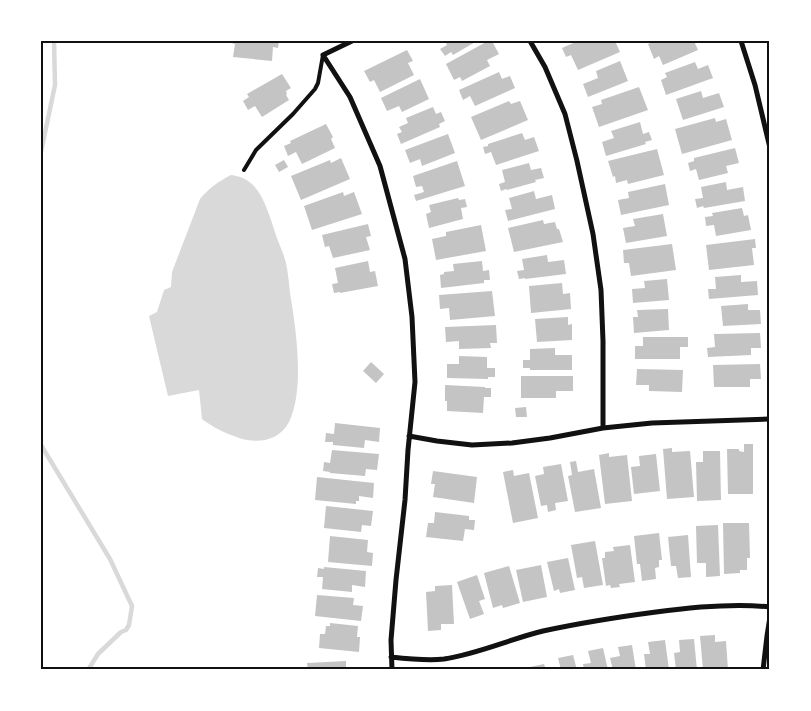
<svg xmlns="http://www.w3.org/2000/svg" width="811" height="711" font-family="'Libre Baskerville',serif">
<style>
.water{fill:#d9d9d9}
.lines{fill:none;stroke-linecap:round;stroke-linejoin:round}
.stream{stroke:#d9d9d9;stroke-width:4.5}
.building{fill:#c4c4c4}
.service{stroke:#111;stroke-width:4}
.minor{stroke:#111;stroke-width:5}
.neatline{fill:none;stroke:#111;stroke-width:2}
</style>
<rect width="100%" height="100%" fill="#fff"/>
<path class="water" d="M231,175C240,176 247,179 254,186C265,198 272,223 277,238C280,246 284,255 286,263C288,273 289,283 290,293C296,329 305,389 289,422C279,441 258,444 239,438C225,433 214,428 202,419L199,390L168,396L149,316L157,312L164,290L171,287L172,272L200,199C208,189 219,181 231,175Z"/>
<g class="lines">
<path class="stream" d="M41,152L55,85L54,41
M41,445L110,559L132,606L129,625L126,630L121,632L98,654L88,670"/>
</g>
<path class="building" d="M232,41H279L278,48L273,47L272,61L233,57L235,44L231,43Z
M445,41H477L453,55L451,52L445,56L440,49L447,45Z
M488,41H492L499,54L487,60L490,66L462,81L460,77L454,80L446,64Z
M578,41H615L620,52L578,70L571,55L566,57L562,48Z
M655,41H694L698,50L663,65L659,56L654,59L648,44Z
M407,50L413,61L408,63L414,75L380,92L374,80L370,82L364,71Z
M620,61L628,81L588,97L583,84L598,78L596,71Z
M695,62L698,69L708,65L713,78L666,95L661,80L667,77L665,73Z
M499,72L502,79L510,76L515,88L475,106L470,96L463,100L459,90Z
M282,74L291,88L286,91L287,94L286,95L289,100L262,117L255,106L248,110L243,101L249,97L247,94Z
M420,79L429,99L402,112L399,106L387,111L381,98Z
M639,87L648,110L599,127L592,107L602,104L601,100Z
M701,91L703,98L719,93L724,107L683,120L676,99Z
M509,101L511,104L520,101L528,120L481,140L471,117Z
M433,107L436,114L441,112L445,121L439,124L440,127L401,144L397,134L402,132L399,127L408,123L406,118Z
M715,118L716,122L726,119L732,140L682,154L675,129Z
M640,122L643,134L649,132L652,140L645,142L646,144L606,156L602,142L614,138L611,131Z
M326,124L333,137L331,139L335,148L302,164L296,152L288,156L284,146L291,143L290,141Z
M522,133L525,140L534,137L539,151L496,165L491,152L485,154L483,147L488,146V144Z
M448,134L455,153L422,166L420,159L410,163L405,150Z
M735,148L739,163L726,166L728,173L699,180L696,169L690,171L688,163L694,161V158Z
M657,149L664,175L628,184L627,180L616,183L615,176L613,177L608,161Z
M341,158L350,179L301,200L291,176L330,160L331,163Z
M284,160L288,167L279,172L275,165Z
M457,161L465,186L416,201L414,195L424,192L422,186L416,187L413,176Z
M529,163L531,170L541,168L544,178L535,180L536,182L507,190L506,189L501,191L499,184L505,182L502,170Z
M726,182L727,190L743,187L745,201L704,208L703,206L697,208L695,199L703,198L701,187Z
M665,184L669,205L621,215L618,200L629,198L628,192Z
M534,191L536,199L552,195L555,209L508,221L505,210L512,209L509,198Z
M343,192L344,196L354,192L362,214L312,230L304,206Z
M458,198L459,200L465,199L467,207L461,208L463,219L429,228L426,214L431,212L429,205Z
M742,208L744,216L748,215L751,230L716,236L714,225L706,226L705,217L713,216L712,213Z
M663,214L667,236L626,243L623,228L635,226L633,219Z
M543,220L544,224L555,222L557,229H559L563,242L514,252L508,228Z
M368,224L371,236L366,237L370,250L333,258L329,246L325,247L322,235Z
M481,225L486,251L436,260L432,239L446,236V232Z
M755,239L756,248H752L754,265L709,270L706,245Z
M672,244L676,270L631,276L629,263H624L623,250Z
M547,255L548,262L564,260L566,274L525,279V278L519,279L517,271L524,270L522,259Z
M368,261L370,272L375,271L378,286L340,293V292L334,293L332,284L338,283L335,268Z
M482,261L483,271L489,270L490,280H484V283L441,288L440,275L444,274V272L454,271L453,264Z
M741,275V282L757,281L758,295L709,299L708,289H716L715,277Z
M667,279L669,300L633,303L632,289L645,288L644,281Z
M562,283L563,294L570,293L571,309L531,313L529,286Z
M492,291L495,316L450,320L449,308L440,309L439,295Z
M748,304V310H760L761,324L723,326L721,306Z
M668,309L669,330L634,333L633,317H638L637,310Z
M568,317V325L572,324V340L537,342L535,319Z
M496,325L497,343H490L491,348L459,349V341L446,342L445,327Z
M760,333L761,348H751V355L708,357L707,348L715,347L714,334Z
M643,337H688V347H680V359H635V346H643Z
M555,348V355H572V370H530V368H523V360H530V349Z
M459,356L487,357V368H495V377H488V379L447,378V364H459Z
M371,362L384,374L376,383L363,371Z
M760,364L761,379H750V387H714L713,365Z
M637,369L683,370L682,392L649,391V385H636Z
M521,376H573V391H556V398H521Z
M445,385L485,387V388H491V397H484L483,413L447,411V401H445Z
M526,407L527,417H516L515,408Z
M335,423L380,428L379,442L365,440L364,448L333,445V442H325L326,433L334,434Z
M744,444H753V494H728L727,449H739V451L744,452Z
M672,448V452L690,451L694,497L667,499L663,449Z
M332,450L379,454L377,470L366,469L365,476L330,473V472L323,471L324,462L330,463Z
M703,451H720L721,500L697,501L696,462H703Z
M609,453V457L627,455L632,501L605,504L599,455Z
M656,454L660,491L634,494L631,467L640,466L639,456Z
M576,461L578,472L594,469L601,508L575,512L568,476L572,475L570,462Z
M561,464L568,501L555,503L556,510L548,512L547,505L541,506L535,476L544,474L543,467Z
M513,470L514,476L529,473L538,518L513,523L503,472Z
M433,471L477,477L474,503L433,497L435,484H431Z
M317,477L374,483L373,498L359,496V501H356V504L315,500Z
M326,506L373,511L371,526L362,525L361,532L324,528Z
M435,512L469,516V520H475L474,530L465,529L463,541L426,537L428,523H434Z
M723,523H749L750,558H747V570H740V573L724,574Z
M718,525L720,576L706,577V563H697L696,526Z
M659,533L662,560H659V567L655,568L656,579L642,581L640,564H637L634,536Z
M688,535L691,577L678,578L676,566H671L668,537Z
M330,536L368,540L367,552L373,553L372,566L328,562Z
M595,541L603,585L584,588L582,577L577,578L571,545Z
M630,545L635,582L619,584L620,587L611,588L610,585L606,586L602,558H605V552L614,551L613,547Z
M568,558L575,590L560,593L559,589L554,591L547,562Z
M541,565L547,597L523,602L516,570Z
M509,566L520,603L503,608L502,605L493,608L484,573Z
M324,567L366,571L365,587L352,585V592L322,589L323,577H317L318,568L324,569Z
M477,575L485,599L479,601L484,614L470,619L457,582Z
M452,585L454,624H441V630L428,631L426,592L435,591V586Z
M317,595L354,598L353,605L363,606L361,621L315,616Z
M330,623L358,626L357,637H360L359,652L319,648L320,634H325L326,626H330Z
M715,635V642L726,641L728,670H703L700,636Z
M694,639L697,670H676L674,653L680,652L679,640Z
M665,640L669,670H646L644,654H650L648,642Z
M632,645L636,670H613L610,658L620,656L618,647Z
M603,648L608,670H584L583,664L591,663L588,651Z
M573,655L577,670H561L558,658Z
M346,661V668L360,667V670H308L307,663Z
M544,664L546,670H531L530,667Z"/>
<g class="lines">
<path class="service" d="M244,170L256,150L293,114L315,89L318,83L323,55"/>
<path class="minor" d="M352,41L323,55L350,97L380,166L405,259L412,317L415,382L408,450L405,500L396,580L391,640L392,670
M530,41L545,67L565,114L577,161L593,234L601,290L603,341V428
M741,41L755,85L770,148
M409,436L437,441L472,445L512,443L550,438L603,428L652,423L770,419
M391,657C409,659 427,661 444,659C478,654 510,639 543,631C580,623 618,617 656,612C693,607 732,603 770,607
M763,670L767,636L770,617"/>
</g>
<rect width="811" height="711" fill="none" stroke="#ffffff" stroke-width="85"/>
<rect x="42" y="42" width="726" height="626" class="neatline"/>
</svg>
